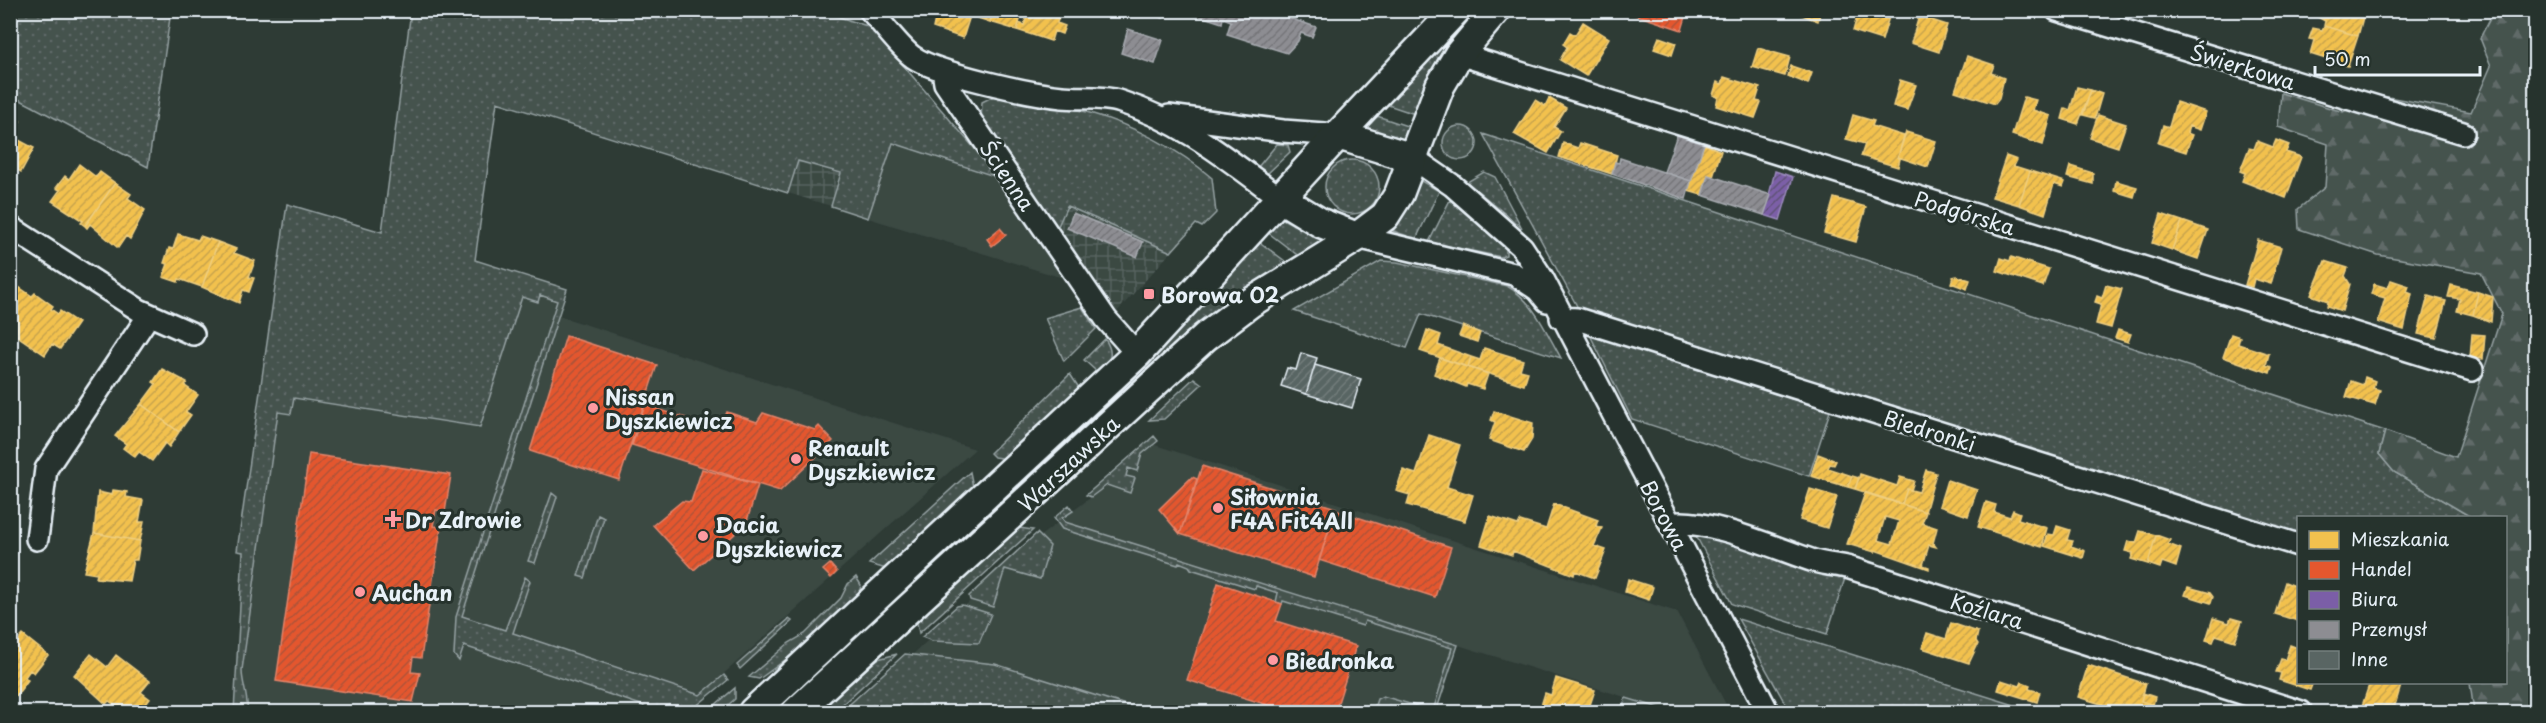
<svg xmlns="http://www.w3.org/2000/svg" width="2546" height="723" font-family="'Playpen Sans',sans-serif">
<style>
.built{fill:#3b4843}
.industrial{fill:url(#industrial-grid)}
.grass{fill:url(#grass-dots);stroke:#96a2a3;stroke-width:1.5}
.forest{fill:url(#forest-firs);stroke:#96a2a3;stroke-width:1.5}
.pitch{fill:#45524e;stroke:#96a2a3;stroke-width:1.5}
.homes{fill:url(#homes-hatch);stroke:#efcf81;stroke-width:1.5;fill-rule:evenodd}
.shops{fill:url(#shops-hatch);stroke:#e5856b;stroke-width:1.5}
.offices{fill:url(#offices-hatch);stroke:#9c8abf;stroke-width:1.5}
.industry{fill:url(#industry-hatch);stroke:#a8abb1;stroke-width:1.5}
.building{fill:url(#building-hatch);stroke:#e8f1f8;stroke-width:1.5}
.lines{fill:none;stroke-linecap:round;stroke-linejoin:round}
.minor-casing{stroke:#e8f1f8;stroke-width:26}
.secondary-casing{stroke:#e8f1f8;stroke-width:33}
.minor{stroke:#26332d;stroke-width:21}
.secondary{stroke:#26332d;stroke-width:28}
.poi-dot{fill:#ff9aa2;stroke:#26332d;stroke-width:2}
.labels{text-anchor:middle;dominant-baseline:central;stroke-width:6;stroke-linejoin:round;paint-order:stroke}
.street-label{font-size:21px;fill:#e8f1f8;stroke:#26332d}
.poi-label{font-size:21px;font-weight:bold;fill:#e8f1f8;stroke:#26332d;text-anchor:start}
</style>
<defs>
<pattern id="industrial-grid" width="8" height="8" patternUnits="userSpaceOnUse" patternTransform="scale(1.5)"><rect width="8" height="8" fill="#3b4843"/><path d="M0 4h8M4 0v8" fill="none" stroke="#57635f"/></pattern>
<pattern id="grass-dots" width="8" height="8" patternUnits="userSpaceOnUse" patternTransform="scale(1.5)"><rect width="8" height="8" fill="#45524e"/><path d="M2 2h.1M6 6h.1" fill="none" stroke="#606b68" stroke-width="1.8" stroke-linecap="round"/></pattern>
<pattern id="forest-firs" width="22" height="20" patternUnits="userSpaceOnUse" patternTransform="scale(1.5)"><rect width="22" height="20" fill="#45524e"/><path d="M5 1l3.5 6h-7zM16 11l3.5 6h-7z" fill="#606b68"/></pattern>
<pattern id="homes-hatch" width="6" height="6" patternUnits="userSpaceOnUse" patternTransform="scale(1.5)"><rect width="6" height="6" fill="#f2c14e"/><path d="M-1 1l2-2M0 6l6-6M5 7l2-2" fill="none" stroke="#c7a34d"/></pattern>
<pattern id="shops-hatch" width="6" height="6" patternUnits="userSpaceOnUse" patternTransform="scale(1.5)"><rect width="6" height="6" fill="#e4572e"/><path d="M-1 1l2-2M0 6l6-6M5 7l2-2" fill="none" stroke="#ad5238"/></pattern>
<pattern id="offices-hatch" width="6" height="6" patternUnits="userSpaceOnUse" patternTransform="scale(1.5)"><rect width="6" height="6" fill="#7b5ea7"/><path d="M-1 1l2-2M0 6l6-6M5 7l2-2" fill="none" stroke="#5e5274"/></pattern>
<pattern id="industry-hatch" width="6" height="6" patternUnits="userSpaceOnUse" patternTransform="scale(1.5)"><rect width="6" height="6" fill="#8d8d92"/><path d="M-1 1l2-2M0 6l6-6M5 7l2-2" fill="none" stroke="#747579"/></pattern>
<pattern id="building-hatch" width="6" height="6" patternUnits="userSpaceOnUse" patternTransform="scale(1.5)"><rect width="6" height="6" fill="#596563"/><path d="M-1 1l2-2M0 6l6-6M5 7l2-2" fill="none" stroke="#717c7a"/></pattern>
</defs>
<rect width="100%" height="100%" fill="#2e3b35"/>
<filter id="ink" filterUnits="userSpaceOnUse"><feTurbulence type="fractalNoise" baseFrequency=".0167" numOctaves="2"/><feDisplacementMap in="SourceGraphic" scale="12" xChannelSelector="R" yChannelSelector="G"/><feConvolveMatrix kernelMatrix="1 2 1 2 8 2 1 2 1" color-interpolation-filters="sRGB"/></filter>
<g filter="url(#ink)">
<path class="built" d="M893,143L1000,178L1063,278L868,218Z
M287,204L567,289L559,316L975,449L700,695L686,712H234L243,552L237,551Z
M1152,444L1677,612L1730,712H1673L1458,645L1436,712H1018L896,670L1039,537L1107,485Z"/>
<path class="industrial" d="M798,160L841,174L831,206L788,193Z
M1066,206L1171,252L1114,315L1053,227L1058,226Z"/>
<path class="grass" d="M818,10L870,27L1000,178L893,143L868,218L831,206L841,173L798,161L788,193L497,102L475,260L567,289L462,616L505,630L525,577L530,581L513,633L700,695L724,675L728,680L689,712H642L644,706L464,646L459,661L454,655L456,617L557,301L540,295L538,302L522,297L480,427L294,398L291,414L278,412L242,670C242,685 249,698 247,712H234L243,552L237,551L287,204L382,232L411,11Z
M11,11H171L148,167L11,95Z
M1471,11H1479L1415,114L1385,104Z
M994,96C1026,102 1059,104 1090,113C1132,125 1179,149 1212,178L1216,213L1202,227L1196,224L1171,252L1067,206L1058,226L1053,227L981,121L982,102Z
M1374,115L1410,127L1406,140L1367,128L1365,126Z
M1443 143a17 17 0 1 1 34 0a17 17 0 1 1-34 0Z
M1483,134L2385,431L2379,454L2394,472L2471,517L2298,518V537L1578,308Z
M1277,144L1288,145L1290,152L1267,174L1258,167Z
M1325 187a27 27 0 1 1 54 0a27 27 0 1 1-54 0Z
M1484,172L1495,177L1522,228L1467,182Z
M1421,181L1439,191L1416,239L1393,231Z
M1450,200L1506,249V255L1501,257L1429,242Z
M1281,218L1320,239L1321,244L1300,257L1266,231Z
M1258,241L1289,264L1188,337L779,712H769L1100,408Z
M1381,261L1397,262L1507,286C1534,301 1546,332 1561,358L1421,314L1407,348L1294,311Z
M1082,307L1096,329L1064,361L1045,318Z
M1590,335L1830,411L1809,476L1632,419Z
M1105,339C1114,353 1111,360 1100,371L1095,370L1084,360Z
M1070,374L1081,391L1007,459L994,457L990,453Z
M1194,378L1202,384L1164,419L1149,420Z
M1154,436L1158,441L1142,454L1137,471L1128,468L1126,476L1135,478L1130,493L1107,485L1091,497L1086,495Z
M970,472L973,487L886,569L869,564Z
M552,493L557,497L535,563L528,561Z
M1069,505L1073,511L1062,518L1065,522L1458,645L1436,712H1373L1377,699L1383,696L1433,711L1452,648L1365,621L1363,626L1283,601L1282,604L1276,602L1278,593L1256,586L1255,589L1191,569L1189,566L1179,562L1178,565L1062,529L1054,518Z
M598,515L604,518L585,578L578,576Z
M1019,528L1033,530L919,633L917,623L920,615L922,617Z
M1693,530L1847,572L1827,634L1732,604Z
M1037,533L1050,546L1040,579L1005,569L993,607L970,600L969,596Z
M856,577L861,585C860,606 779,665 759,679L749,677L789,643L805,634L841,598L848,584Z
M962,605L991,614L979,643L932,641L922,637L957,606Z
M789,619L792,621L740,669L737,665Z
M1738,619L2037,712H1790Z
M897,654L834,712L824,706L878,659Z
M905,654L995,664L1148,712H841Z
M735,688V699L720,712H707Z"/>
<path class="forest" d="M2494,11H2535V712H2474L2470,683L2506,682V518L2471,517L2394,472L2379,454L2385,431L2456,457L2502,314L2481,273L2378,255L2299,229L2298,209L2325,187L2328,144L2278,127L2281,93L2343,112L2377,95L2471,112L2491,66L2480,38Z"/>
<path class="pitch" d="M1626,698L1673,712H1621Z"/>
<path class="homes" d="M937,10H954L970,16L963,38L933,28Z
M954,10H994L990,22Z
M1029,10L1060,13L1057,23L1065,26L1062,34L1054,31L1051,41L1017,30L1019,23L1024,25Z
M1789,10H1821L1818,21Z
M1859,10H1891L1882,40L1853,31Z
M2318,10H2365L2358,36L2324,26L2325,21L2316,16Z
M993,12L1020,20L1017,30L990,22Z
M1919,16L1947,25L1939,52L1911,43Z
M1583,22L1609,38L1586,76L1560,60L1567,47L1563,44L1570,32L1575,35Z
M2324,26L2358,36L2348,66L2310,54L2314,40L2309,39L2313,28L2322,30Z
M1659,37L1676,43L1672,55L1654,49Z
M1758,48L1790,57L1785,76L1752,67Z
M1967,56L1994,65L1991,73L2004,78L1999,99L1995,104L1955,91Z
M1791,66L1812,73L1808,84L1788,76Z
M1724,77L1760,88L1756,101L1761,102L1755,118L1716,106L1718,97L1713,95L1717,82L1722,84Z
M1900,80L1916,85L1907,110L1893,106Z
M2077,87L2091,90L2078,124L2062,119L2065,108L2070,110Z
M2091,90L2102,94L2095,118L2083,115Z
M2024,97L2036,100L2033,110L2051,116L2043,145L2012,135Z
M1549,98L1566,108L1554,127L1561,131L1548,153L1514,134L1535,100L1545,106Z
M2176,102L2206,112L2200,130L2189,126L2187,133L2192,135L2186,152L2158,143L2163,125L2169,127Z
M1853,115L1874,121L1872,126L1904,136L1898,157L1900,159L1898,167L1861,156L1865,144L1846,139Z
M2098,115L2126,124L2118,147L2090,138Z
M10,116L20,121L11,136L34,148L21,172L10,166Z
M1906,132L1936,141L1928,167L1898,157Z
M2276,140L2289,145L2286,152L2301,157L2286,198L2242,181L2245,173L2240,171L2249,148L2254,149L2257,141L2273,147Z
M1563,143L1578,148L1580,143L1617,155L1612,174L1559,157Z
M1704,144L1721,151L1713,177L1708,175L1702,195L1688,191Z
M2006,156L2017,160L2014,166L2030,171L2019,205L1992,197Z
M79,164L96,177L100,172L115,183L85,226L81,223L83,221L52,201L60,190L56,188L65,176L69,179Z
M2070,166L2093,173V184L2067,177Z
M2030,171L2065,182L2063,187L2054,184L2045,214L2019,205Z
M2116,181L2137,187L2134,197L2114,191Z
M115,183L131,194L128,198L145,210L130,239L126,236L118,248L90,224L87,228L85,226Z
M1834,198L1866,207L1856,242L1824,233Z
M2161,214L2182,221L2172,250L2152,243Z
M2182,221L2208,230L2198,259L2172,250Z
M178,234L198,240L200,236L218,242L202,287L179,279L178,282L163,277L168,264L164,263L169,248L173,249Z
M2258,240L2281,247L2271,284L2254,279L2252,287L2245,285Z
M218,242L236,249L234,253L255,261L249,277L254,278L249,292L243,290L239,303L202,287Z
M2011,257L2049,269L2043,286L1997,271L2001,258L2010,261Z
M2325,261L2348,268L2345,276L2350,284L2342,311L2327,306L2328,301L2311,295Z
M1957,276L1970,280L1967,289L1951,283L1953,277Z
M2391,280L2409,286L2407,292L2412,294L2404,330L2378,322L2385,298L2371,294L2374,284L2388,288Z
M16,285L32,296L35,293L53,306L51,309L58,314L60,311L78,323L60,349L52,344L45,355L10,331L17,317L10,312V292Z
M2106,285L2122,289L2111,328L2096,324L2101,304L2095,302L2097,296L2102,298Z
M2451,285L2478,292L2473,315L2457,311L2460,299L2448,297Z
M2478,292L2493,297L2491,322L2473,315Z
M2428,296L2446,301L2436,338L2418,334Z
M1463,326L1480,333L1477,342L1459,336Z
M1427,330L1441,335L1438,345L1471,357L1468,367L1420,351Z
M2118,330L2131,334L2128,342L2115,338Z
M2231,334L2240,337L2238,344L2269,354L2266,365L2272,367L2270,373L2223,357Z
M2472,334L2485,335L2483,359L2470,358Z
M1484,348L1523,360L1520,370L1528,372L1524,385L1468,367L1471,357L1480,360Z
M1440,358L1488,374L1483,389L1467,384L1466,387L1434,374Z
M162,369L187,382L185,386L198,395L186,412L191,415L179,432L141,404L156,384L153,382Z
M2365,377L2375,381L2373,388L2380,390L2375,405L2346,397L2351,381L2363,385Z
M141,404L179,432L169,447L165,443L152,461L139,452L135,457L123,448L126,444L115,436Z
M1494,411L1533,423L1532,439L1524,452L1489,440L1495,422L1491,420Z
M1429,435L1460,445L1447,487L1473,495L1465,521L1407,505L1410,495L1396,491L1403,470L1416,474Z
M1818,454L1836,461L1834,465L1830,464L1828,468L1852,476L1848,487L1811,476Z
M1926,470L1936,473L1925,512L1902,504L1907,489L1919,492Z
M1860,474L1897,486L1900,477L1914,481L1911,490L1907,489L1902,504L1855,489Z
M1852,476L1859,478L1855,489L1848,487Z
M1947,480L1977,490L1968,516L1939,506Z
M1810,489L1837,497L1827,528L1800,520Z
M113,490L127,492L126,497L143,500L139,522H144L140,541L94,533L98,492L112,495Z
M1865,493L1926,512L1922,523L1937,528L1933,543L1936,547L1929,545L1923,565L1929,567V569L1875,550V552L1847,544ZM1885,517L1899,521L1892,544L1878,540Z
M1986,502L1996,505L1994,512L2010,517L2013,510L2020,513L2018,519L2047,528L2042,547L1978,527Z
M1554,504L1598,520L1596,526L1602,528L1594,546L1606,550L1595,578L1575,571L1574,575L1513,551L1512,555L1481,545L1490,516L1518,525L1520,521L1546,529Z
M2057,526L2070,530L2067,540L2073,541L2071,546L2085,551L2083,558L2044,546L2048,534L2054,535Z
M2140,531L2156,535L2148,564L2131,559L2133,553L2125,551L2128,541L2136,543Z
M94,533L140,541L137,560H133L129,581L96,578L97,574L84,572Z
M2156,535L2170,540L2168,544L2181,549L2176,567L2162,562L2160,568L2148,564Z
M1628,579L1653,587L1649,600L1625,592Z
M2297,580H2298V621L2275,614L2285,582L2295,586Z
M2188,587L2210,593L2213,597L2211,603L2185,595Z
M2213,618L2229,623L2231,618L2242,621L2235,641L2216,635L2213,642L2206,640Z
M1951,623L1978,632L1976,641L1978,644L1969,663L1922,648L1927,633L1946,639Z
M23,635L48,655L34,673L30,670L25,677L28,680L16,696L12,694L10,696V637L17,642Z
M2290,645L2298,648V682H2313L2310,690L2279,680L2281,673L2276,672L2281,659L2285,660Z
M91,654L107,667L116,655L150,681L141,692L150,699L140,712H118L114,709L116,706L109,701L106,704L74,675Z
M2088,665L2146,684L2141,701L2153,705L2150,712H2127L2078,697Z
M1556,678L1595,690L1588,711L1580,708L1579,712H1551L1540,709L1545,693L1551,695Z
M2001,680L2020,686L2022,682L2030,685L2029,689L2040,692L2037,702L1998,690Z
M2370,682H2402L2393,712H2371L2361,709Z
M2143,693L2155,697L2153,705L2141,701Z"/>
<path class="shops" d="M1621,10H1688L1682,30Z
M1000,228L1006,235L992,246L987,239Z
M566,336L657,365L619,480L530,451Z
M645,405L720,429L727,412L757,422L763,413L815,430L819,426L833,441L780,491L632,445Z
M309,454L451,475L445,512L436,510L433,526L441,527L421,658L413,657L411,672L420,673L413,702L276,681Z
M1202,466L1336,508L1314,577L1180,534Z
M702,469L758,485L746,524L694,570L653,525L682,501L691,502Z
M1192,477L1197,479L1180,534L1159,509Z
M1335,510L1451,547L1435,597L1319,560Z
M830,564L837,572L831,578L823,570Z
M1218,583L1282,604L1276,621L1356,646L1335,712H1290L1187,680Z"/>
<path class="offices" d="M1775,171L1793,177L1780,220L1764,215Z"/>
<path class="industry" d="M1140,10H1165L1163,18Z
M1182,10H1265L1316,27L1312,37L1301,33L1298,41L1287,53L1227,34L1231,21L1223,18L1222,23Z
M1128,29L1163,40L1155,64L1121,53Z
M1677,135L1704,144L1691,181L1664,172Z
M1620,158L1691,181L1686,199L1612,174L1615,162L1619,163Z
M1708,175L1771,195L1764,215L1702,195Z
M1073,213L1143,242L1137,257L1067,228Z"/>
<path class="building" d="M1301,353L1317,358L1306,394L1281,386L1287,368L1296,370Z
M1315,365L1361,379L1352,408L1306,394Z"/>
<g class="lines">
<defs>
<path id="minor" d="M870,10C883,24 899,47 913,57C938,74 1031,94 1062,97C1081,99 1103,96 1121,102C1182,121 1229,160 1280,198
M2057,10L2463,133
M1459,54L2472,370
M943,71L945,83L1106,319L1137,354
M1169,116L1283,131L1338,135
M1413,158L1452,185L1522,247L1543,279L1768,712
M10,227L139,310L193,334
M1357,237L1514,274L1538,290L1547,301
M1561,318L1577,319L2298,545
M1670,524C1706,517 1777,549 1814,561C1825,564 1836,565 1847,567L2301,712
M37,539L46,469L149,315"/>
<path id="secondary" d="M1338,135L1413,158
M1280,198L1321,223L1357,237
M753,712L1137,354L1338,135L1456,10
M796,712L1205,337L1250,303L1357,237L1385,216L1399,194L1440,86L1459,54L1496,10"/>
</defs>
<use href="#minor" class="minor-casing"/>
<use href="#secondary" class="secondary-casing"/>
<use href="#minor" class="minor"/>
<use href="#secondary" class="secondary"/>
</g>
</g>
<g class="poi-dot">
<rect x="1143" y="288" width="12" height="12" rx="3"/>
<circle cx="593" cy="408" r="6"/>
<circle cx="796" cy="459" r="6"/>
<circle cx="1218" cy="508" r="6"/>
<path d="M390 510h6v6h6v6h-6v6h-6v-6h-6v-6h6z"/>
<circle cx="703" cy="536" r="6"/>
<circle cx="360" cy="592" r="6"/>
<circle cx="1273" cy="660" r="6"/>
</g>
<g class="labels">
<g class="street-label">
<text transform="translate(2243 66) rotate(17)">Świerkowa</text>
<text transform="translate(1008 175) rotate(56)">Ścienna</text>
<text transform="translate(1965 212) rotate(17)">Podgórska</text>
<text transform="translate(1930 430) rotate(17)">Biedronki</text>
<text transform="translate(1068 463) rotate(-43)">Warszawska</text>
<text transform="translate(1665 515) rotate(62)">Borowa</text>
<text transform="translate(1987 610) rotate(17)">Koźlara</text>
</g>
<g class="poi-label">
<text x="1161" y="294">Borowa 02</text>
<text x="605" y="396">Nissan<tspan x="605" dy="24">Dyszkiewicz</tspan></text>
<text x="808" y="447">Renault<tspan x="808" dy="24">Dyszkiewicz</tspan></text>
<text x="1230" y="496">Siłownia<tspan x="1230" dy="24">F4A Fit4All</tspan></text>
<text x="405" y="519">Dr Zdrowie</text>
<text x="715" y="524">Dacia<tspan x="715" dy="24">Dyszkiewicz</tspan></text>
<text x="372" y="592">Auchan</text>
<text x="1285" y="660">Biedronka</text>
</g>
</g>
<rect width="2546" height="723" fill="none" stroke="#26332d" stroke-width="36"/>
<rect x="18" y="18" width="2510" height="687" fill="none" stroke="#e8f1f8" stroke-width="2" filter="url(#ink)"/>
<rect x="2297" y="516" width="210" height="168" fill="#26332d" stroke="#747f7e" stroke-width="1.5"/>
<rect x="2309" y="531" width="30" height="18" fill="#f2c14e" stroke="#747f7e" stroke-width="1.5"/>
<text x="2351" y="546" font-size="18" fill="#e8f1f8">Mieszkania</text>
<rect x="2309" y="561" width="30" height="18" fill="#e4572e" stroke="#747f7e" stroke-width="1.5"/>
<text x="2351" y="576" font-size="18" fill="#e8f1f8">Handel</text>
<rect x="2309" y="591" width="30" height="18" fill="#7b5ea7" stroke="#747f7e" stroke-width="1.5"/>
<text x="2351" y="606" font-size="18" fill="#e8f1f8">Biura</text>
<rect x="2309" y="621" width="30" height="18" fill="#8d8d92" stroke="#747f7e" stroke-width="1.5"/>
<text x="2351" y="636" font-size="18" fill="#e8f1f8">Przemysł</text>
<rect x="2309" y="651" width="30" height="18" fill="#596563" stroke="#747f7e" stroke-width="1.5"/>
<text x="2351" y="666" font-size="18" fill="#e8f1f8">Inne</text>
<path d="M2315 66v9h165v-9" fill="none" stroke="#e8f1f8" stroke-width="3"/>
<text x="2324" y="66" font-size="18" fill="#e8f1f8" stroke="#26332d" stroke-width="4.5" paint-order="stroke">50 m</text>
</svg>
